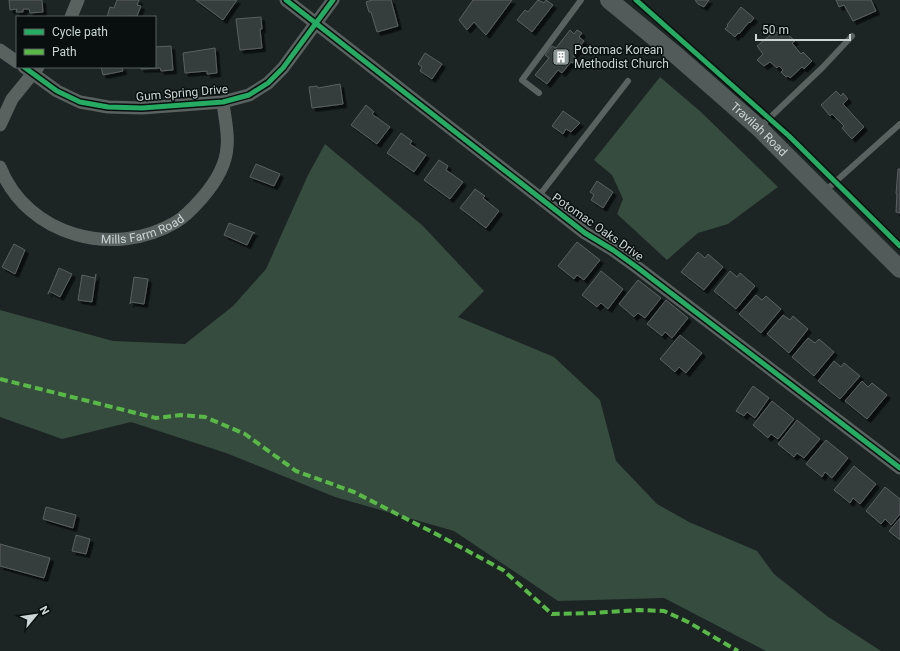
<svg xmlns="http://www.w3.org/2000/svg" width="900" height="651" font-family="Roboto,sans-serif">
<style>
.green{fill:#364c3e}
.building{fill:#363d3d;stroke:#5a6062;filter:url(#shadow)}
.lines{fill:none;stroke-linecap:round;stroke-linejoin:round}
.lane{stroke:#5a6260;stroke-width:6}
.street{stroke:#5a6260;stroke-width:13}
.secondary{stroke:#525b59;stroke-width:18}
.quiet{stroke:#58b947;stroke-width:4;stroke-dasharray:8 4;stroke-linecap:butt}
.cycleway-casing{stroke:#090f0f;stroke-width:8}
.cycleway{stroke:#26ab63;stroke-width:5}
.labels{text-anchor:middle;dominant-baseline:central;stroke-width:3;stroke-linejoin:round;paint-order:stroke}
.poi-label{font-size:12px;fill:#cbd5d5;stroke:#090f0f;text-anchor:start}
.street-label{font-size:12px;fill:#cbd5d5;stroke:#090f0f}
</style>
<defs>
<filter id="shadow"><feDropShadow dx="3.5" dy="3.5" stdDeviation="0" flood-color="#0009"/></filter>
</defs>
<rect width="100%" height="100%" fill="#1c2424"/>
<path class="green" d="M660,77L701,112L778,187L728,224L698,233L667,260L617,214L623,199L612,175L594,160Z
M325,144L423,226L484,291L458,317L554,357L600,400L616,461L657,504L689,522L757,551L774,574L827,616L881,651H766L664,598L558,601L454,531L335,497L226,453L131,422L62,439L0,417V310L113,341L185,344L233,306L266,269L308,175Z"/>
<path class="building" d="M9,0H42L43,12L30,13L29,9H23V12H16L17,9L10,10Z
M117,0H139L137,5L141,6L137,16L107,17L110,7L114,8Z
M196,0H237L223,20Z
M372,0H391L398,26L377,32L371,12H369L366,2Z
M473,0H512L486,35L474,22L467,30L459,20Z
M538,0L544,3L546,0L553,5L532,32L517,20L525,10L528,12Z
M695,0H709L704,7L698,4Z
M836,0H871L876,11L853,21L844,5L839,7Z
M741,7L754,18L750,23L749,22L739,34L738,33L735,37L725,29L728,26L727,25Z
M261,17L262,29H260L262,48L240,50L236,19Z
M570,30L574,34L577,30L582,33L579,37L584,41L573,56L576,58L573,63L571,62L562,73L558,70L547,84L535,75L549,58L545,55L552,46L556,48Z
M775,31L782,36L785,32L795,41L792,43L801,54L803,52L812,61L804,69L802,67L790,78L788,76L786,77L781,72L783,70L779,66L777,68L770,62L764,66L757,60L763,54L757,46Z
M171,46L173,70L161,71L160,68L141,69L140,67H155V47Z
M215,48L217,73L207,74V71L185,73L183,53Z
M425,53L442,64L432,79L420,71L422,67L418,64Z
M101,67H122L123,71L103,75Z
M340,84L343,104L312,108L309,87L317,86L318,88Z
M836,91L841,96L843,93L848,99L843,104L864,127L852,139L842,128L844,126L832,114L830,116L821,105Z
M366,105L374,112L372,114L390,127L377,144L351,125Z
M563,111L580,123L571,132L566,129L563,134L552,126Z
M401,133L412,141L410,144L426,155L414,172L387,153Z
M439,160L448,166L446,170L463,182L450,199L424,180Z
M256,164L280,174L274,186L250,177Z
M898,169H900V213L896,212L897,194H896Z
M597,181L613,192L603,208L591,200L594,195L590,192Z
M475,189L485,196L483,198L499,211L486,228L460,208Z
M229,223L255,233H253L247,245L224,235Z
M577,242L600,260L584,280L577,275L574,279L558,266Z
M14,244L25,250L15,274L2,267Z
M698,252L705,258L708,254L723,267L704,290L681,272Z
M59,268L72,274L60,297L49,291L48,294Z
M601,271L623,289L608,309L601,303L597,307L582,295Z
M730,271L737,277L740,273L755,286L736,309L714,291Z
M96,274L92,302L78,300L82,275L95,278Z
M134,277L148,279L144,304L131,302L130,304Z
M638,280L661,298L645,318L638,313L634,317L619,304Z
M756,295L762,300L766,296L781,309L761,333L739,314Z
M666,300L688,318L672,338L665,332L662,336L647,324Z
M783,315L790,320L793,316L808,329L789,353L767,334Z
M680,335L702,353L686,373L679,367L675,372L660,359Z
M808,338L815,343L819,339L834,352L814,376L792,357Z
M834,361L841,367L844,363L860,376L840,399L818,381Z
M862,381L868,387L872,383L887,395L867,419L845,401Z
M753,386L769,398L755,418L747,412L744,416L736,411Z
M772,401L794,419L778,439L771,434L768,438L753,425Z
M797,420L820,439L804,458L797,453L794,457L778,444Z
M826,440L848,458L832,478L825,472L822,477L806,464Z
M854,466L876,484L860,504L853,498L850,503L834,490Z
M885,487L900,499V514L891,525L885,519L881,524L866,511Z
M46,507L76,515L73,528L43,519Z
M900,518V540L889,531Z
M76,535L90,539L86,554L72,551Z
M0,544L50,558L44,578L0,566Z"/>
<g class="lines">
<path class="lane" d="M539,93L522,80L581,0
M760,127L823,67L852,36
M825,191L900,124
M538,197L628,81"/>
<g class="street">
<path d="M286,0L585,233L613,250L638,268L900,468"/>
<path d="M71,17L78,0"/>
<path d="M0,50L17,62"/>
<path d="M24,67L57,91L80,102L108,107L142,108L223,102L249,95L268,83L283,68L333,0"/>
<path d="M0,125L12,99L38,67"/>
<path id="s1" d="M0,167C27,236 114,259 176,222C186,216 195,206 202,198C215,183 226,166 227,147C229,133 224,115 223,102"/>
</g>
<path class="secondary" id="s2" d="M609,0L677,56L759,128L900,269"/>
<path class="quiet" d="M0,379L156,418L181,415L205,417L245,434L296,471L354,492L440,536L503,570L552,614L594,613L639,610L664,611L688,622L738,651"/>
<defs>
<path id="cycleway" d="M286,0L585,233L613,250L638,268L900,468
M636,0L789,136L900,246
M24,67L57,91L80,102L108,107L142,108L223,102L249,95L268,83L283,68L333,0"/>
</defs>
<use href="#cycleway" class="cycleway-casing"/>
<use href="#cycleway" class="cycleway"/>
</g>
<defs>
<symbol id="building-square" viewBox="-11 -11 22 22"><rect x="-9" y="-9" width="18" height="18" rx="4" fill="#8e9797" stroke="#090f0f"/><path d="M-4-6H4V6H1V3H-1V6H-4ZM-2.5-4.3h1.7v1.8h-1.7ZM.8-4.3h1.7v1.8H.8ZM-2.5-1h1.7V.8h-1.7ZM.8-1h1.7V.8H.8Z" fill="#fff"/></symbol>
</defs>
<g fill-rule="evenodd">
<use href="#building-square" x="551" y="47" width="20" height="20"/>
</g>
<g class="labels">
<g class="poi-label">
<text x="574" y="50">Potomac Korean<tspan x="574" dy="14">Methodist Church</tspan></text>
</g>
<g class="street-label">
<text transform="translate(182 93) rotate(-5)">Gum Spring Drive</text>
<text stroke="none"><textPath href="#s2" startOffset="198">Travilah Road</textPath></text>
<text stroke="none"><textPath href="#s1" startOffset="174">Mills Farm Road</textPath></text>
<text transform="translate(598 227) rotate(35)">Potomac Oaks Drive</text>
</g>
</g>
<rect x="16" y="16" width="140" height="52" fill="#090f0f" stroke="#575e5e"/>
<rect x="24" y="29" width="20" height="6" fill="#26ab63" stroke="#575e5e"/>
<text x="52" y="36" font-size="12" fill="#cbd5d5">Cycle path</text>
<rect x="24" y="49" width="20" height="6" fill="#58b947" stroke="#575e5e"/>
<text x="52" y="56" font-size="12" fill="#cbd5d5">Path</text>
<g transform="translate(36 615) rotate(61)" stroke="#090f0f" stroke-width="3" paint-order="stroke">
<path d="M0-3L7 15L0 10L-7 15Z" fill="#cbd5d5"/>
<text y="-6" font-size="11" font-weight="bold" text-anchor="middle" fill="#cbd5d5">N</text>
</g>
<path d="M756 34v6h94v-6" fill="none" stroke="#cbd5d5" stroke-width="2"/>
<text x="762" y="34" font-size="12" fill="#cbd5d5" stroke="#090f0f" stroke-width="3" paint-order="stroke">50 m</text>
</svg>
